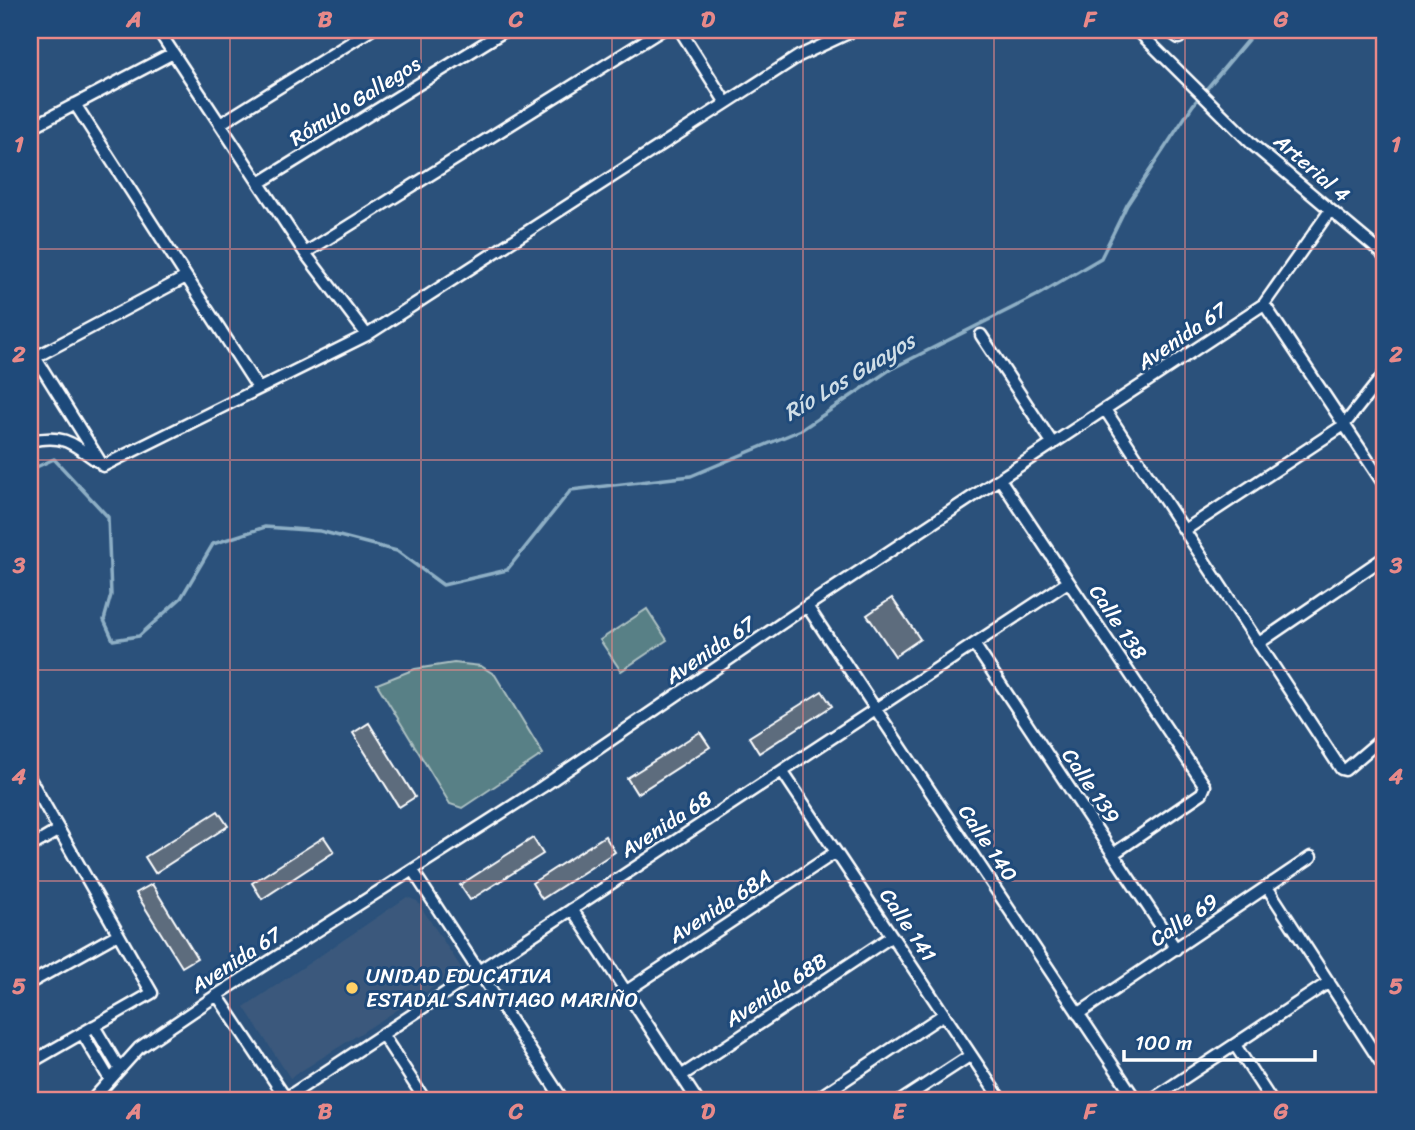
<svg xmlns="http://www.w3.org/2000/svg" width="1415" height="1130" font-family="Sriracha,sans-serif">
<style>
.built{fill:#3a597c}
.green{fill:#598086;stroke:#acc0c2;stroke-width:2}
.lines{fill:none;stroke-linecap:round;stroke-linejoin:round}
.stream{stroke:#8eafc5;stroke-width:3.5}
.building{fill:#5d6c7d;stroke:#fff;stroke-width:2}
.street-casing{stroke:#fff;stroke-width:15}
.secondary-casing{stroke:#fff;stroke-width:19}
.street{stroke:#1f4a7a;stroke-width:10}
.secondary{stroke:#1f4a7a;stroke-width:14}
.grid{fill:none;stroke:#e88989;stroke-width:2;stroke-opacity:0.55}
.poi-dot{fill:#ffd166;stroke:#1f4a7a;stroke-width:2.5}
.labels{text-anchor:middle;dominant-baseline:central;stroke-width:6;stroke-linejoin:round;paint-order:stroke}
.street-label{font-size:21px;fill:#fff;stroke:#1f4a7a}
.poi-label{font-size:21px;fill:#fff;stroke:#1f4a7a;text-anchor:start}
.water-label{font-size:23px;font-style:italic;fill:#d0dee7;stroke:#1f4a7a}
.neatline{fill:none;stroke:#e88989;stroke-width:2.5}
.grid-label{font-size:23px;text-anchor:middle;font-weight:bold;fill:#e88989}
</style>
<rect width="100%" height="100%" fill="#2b517b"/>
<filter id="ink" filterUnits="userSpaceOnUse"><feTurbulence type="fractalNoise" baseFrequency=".0143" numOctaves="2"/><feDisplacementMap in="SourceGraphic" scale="14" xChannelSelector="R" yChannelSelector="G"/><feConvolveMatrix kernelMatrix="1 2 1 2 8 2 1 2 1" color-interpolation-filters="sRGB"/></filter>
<g filter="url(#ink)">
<path class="built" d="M407,897L417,901L462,969L290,1078L244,1007Z"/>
<path class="green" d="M647,609L667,640L621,671L600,640Z
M454,663L481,666L495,675L543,754L462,808L450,804L377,684L415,669Z"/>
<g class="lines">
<path class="stream" d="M30,470L54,459L108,517L111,595L104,620L113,640L139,636L181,598L213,544L265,527L320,531L397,551L443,585L507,570L571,490L691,476L801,430L891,369L1036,296L1101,258L1127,205L1193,105L1256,30"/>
</g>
<path class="building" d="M892,598L920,639L895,656L867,615Z
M822,691L832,706L759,753L749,737Z
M369,723L415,797L399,807L353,733Z
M700,732L710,747L637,794L627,778Z
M218,811L228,826L155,873L145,857Z
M605,836L615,852L542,899L532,883Z
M324,837L334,852L262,899L252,883Z
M533,838L543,854L470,900L460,885Z
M152,884L197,958L182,967L136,893Z"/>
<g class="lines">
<defs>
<path id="street" d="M158,30L305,253L367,335
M680,30L726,103
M1137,30L1253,145L1383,254
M1167,30L1179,38
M75,104L258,388
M220,124L371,30
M30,128L173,53
M259,183L506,30
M305,253L662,30
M1264,304L1385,486
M981,335L1053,444
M35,357L103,466
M30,360L186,277
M1106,411L1341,769L1345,770L1385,736
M30,441C63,434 71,442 97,461
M103,466L367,335L799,56L855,30
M1000,479L1205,786L1202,793L1113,854
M1185,530L1344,425L1385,373
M807,606L1136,1100
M1259,643L1385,557
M974,644L1176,949
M782,771L1001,1100
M30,779L152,993L30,1063
M30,847L59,830
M413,871L563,1100
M1267,887L1385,1069
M572,909L697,1100
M30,983L118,934
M625,992L836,852
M217,995L287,1100
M1078,1014L1311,857
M94,1026L119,1068
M82,1033L109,1078
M382,1034L425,1100
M1235,1045L1271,1100
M681,1076L892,936
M286,1098L1068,582
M92,1100L139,1048L217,995L542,787L807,606L1264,304L1329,212
M815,1100L944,1014
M902,1100L971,1055
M1151,1100L1329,982"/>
<path id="secondary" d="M1385,251V255"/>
</defs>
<use href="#street" class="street-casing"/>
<use href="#secondary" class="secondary-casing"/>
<use href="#street" class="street"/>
<use href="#secondary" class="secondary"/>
</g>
</g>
<path class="grid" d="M230,30V1100M421,30V1100M612,30V1100M803,30V1100M994,30V1100M1185,30V1100M30,249H1385M30,460H1385M30,670H1385M30,881H1385"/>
<circle class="poi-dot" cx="352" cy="988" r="7"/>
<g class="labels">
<g class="street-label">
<text transform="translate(355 101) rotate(-32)">Rómulo Gallegos</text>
<text transform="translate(1312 168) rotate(41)">Arterial 4</text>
<text transform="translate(1182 336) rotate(-34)">Avenida 67</text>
<text transform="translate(1118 622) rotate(56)">Calle 138</text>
<text transform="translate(710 650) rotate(-34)">Avenida 67</text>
<text transform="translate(1091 786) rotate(56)">Calle 139</text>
<text transform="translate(666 824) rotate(-33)">Avenida 68</text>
<text transform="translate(988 843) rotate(56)">Calle 140</text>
<text transform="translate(720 906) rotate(-33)">Avenida 68A</text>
<text transform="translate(1184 920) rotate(-34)">Calle 69</text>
<text transform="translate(908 925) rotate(56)">Calle 141</text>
<text transform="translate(236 960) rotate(-33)">Avenida 67</text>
<text transform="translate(776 990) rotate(-33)">Avenida 68B</text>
</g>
<g class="poi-label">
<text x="366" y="976">UNIDAD EDUCATIVA<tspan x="366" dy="24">ESTADAL SANTIAGO MARIÑO</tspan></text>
</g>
<g class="water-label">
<text transform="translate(849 377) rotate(-31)">Río Los Guayos</text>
</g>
</g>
<rect width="1415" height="1130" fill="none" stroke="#1f4a7a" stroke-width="77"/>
<path d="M1124 1050v10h191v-10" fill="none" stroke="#ffffff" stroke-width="3.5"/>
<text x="1135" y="1050" font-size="21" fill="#ffffff" stroke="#1f4a7a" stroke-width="5" paint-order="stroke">100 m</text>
<rect x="38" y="38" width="1338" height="1054" class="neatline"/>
<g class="grid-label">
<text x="134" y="27">A</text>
<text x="325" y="27">B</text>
<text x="516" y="27">C</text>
<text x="708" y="27">D</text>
<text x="899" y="27">E</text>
<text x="1090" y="27">F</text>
<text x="1281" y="27">G</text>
<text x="19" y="152">1</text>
<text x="1396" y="152">1</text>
<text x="19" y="362">2</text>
<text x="1396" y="362">2</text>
<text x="19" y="573">3</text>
<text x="1396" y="573">3</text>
<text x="19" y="784">4</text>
<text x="1396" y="784">4</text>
<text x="19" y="994">5</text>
<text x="1396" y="994">5</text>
<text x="134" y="1119">A</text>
<text x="325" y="1119">B</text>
<text x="516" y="1119">C</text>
<text x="708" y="1119">D</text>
<text x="899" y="1119">E</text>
<text x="1090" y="1119">F</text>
<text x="1281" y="1119">G</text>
</g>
</svg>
